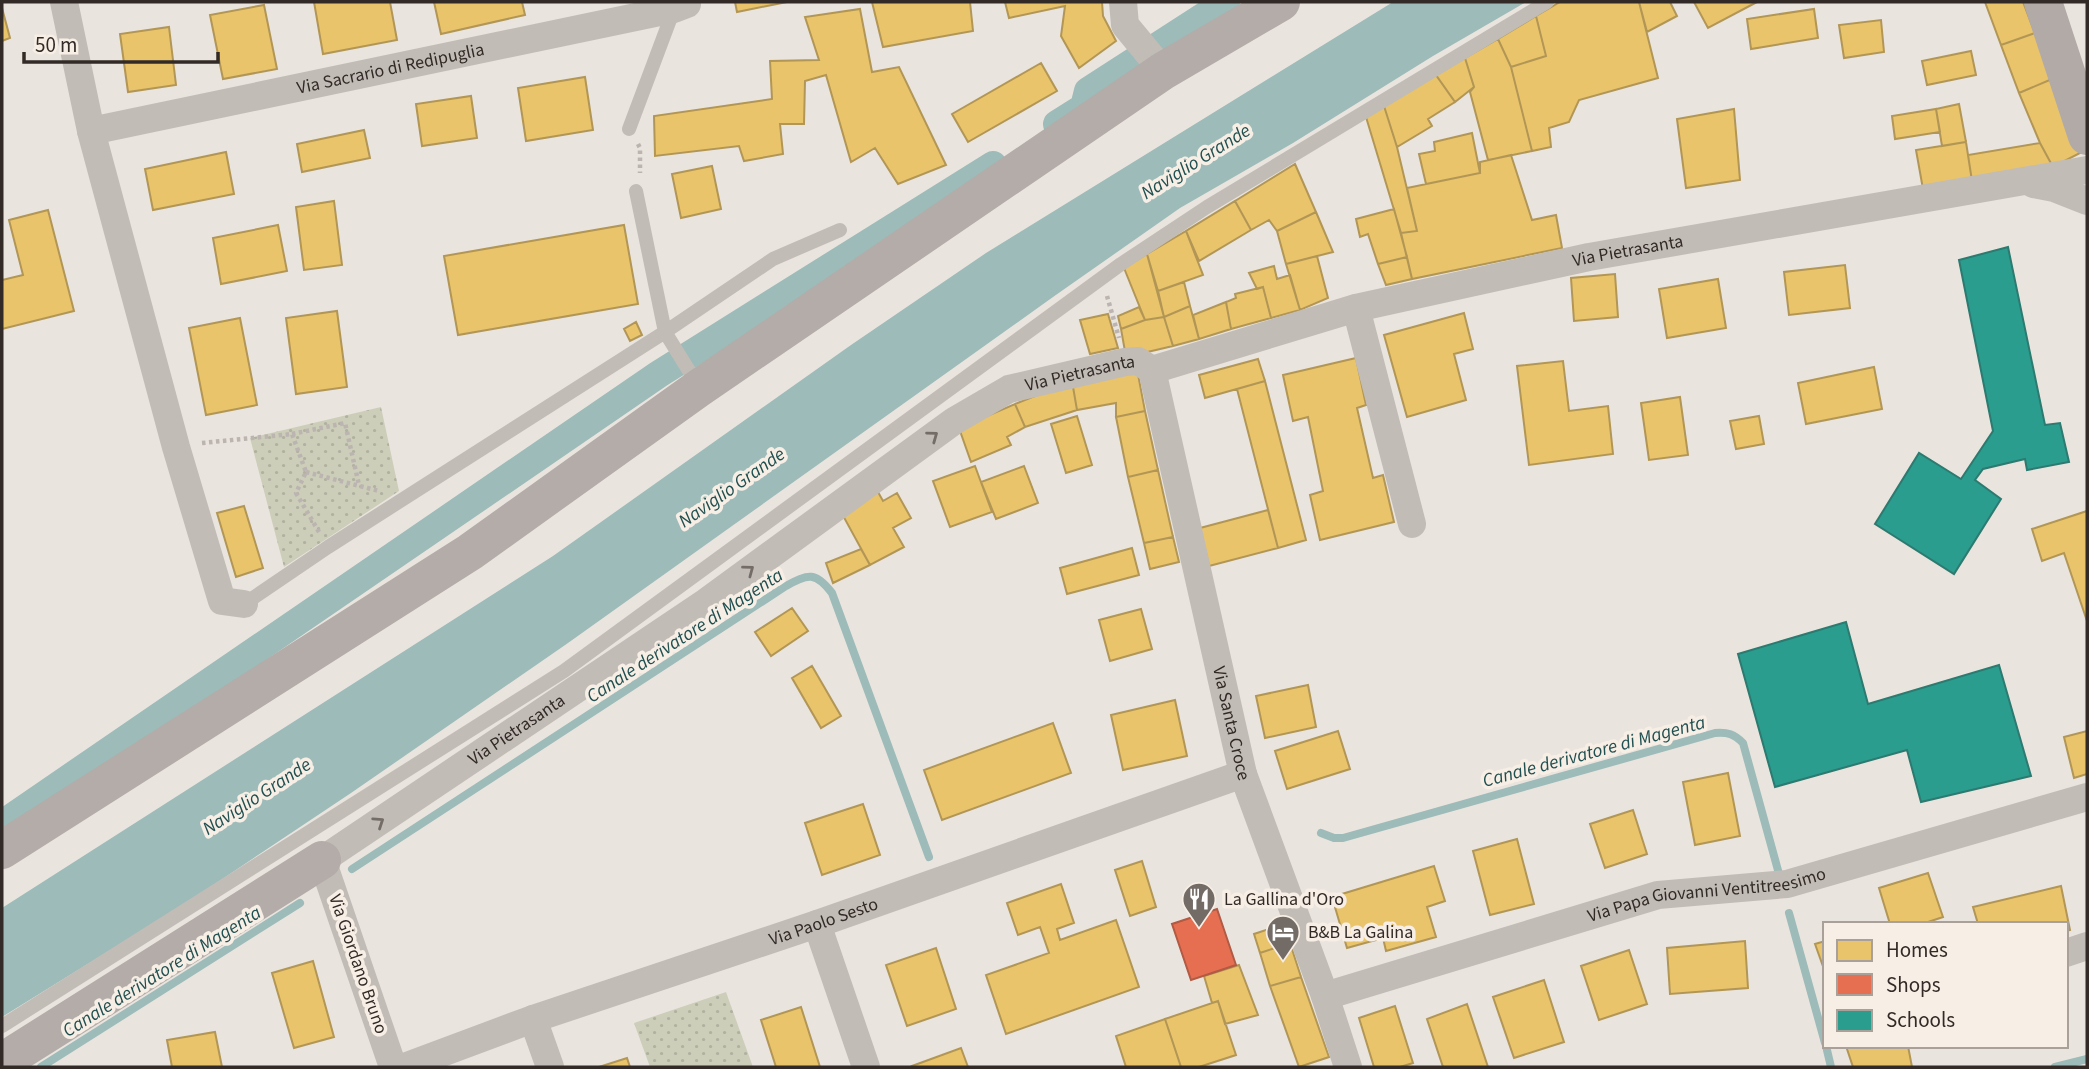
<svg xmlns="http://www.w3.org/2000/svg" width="2089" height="1069" font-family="'Source Sans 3',sans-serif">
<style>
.green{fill:url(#green-dots)}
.water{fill:#9cbbb9}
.homes{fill:#e9c46a;stroke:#b29656;stroke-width:2}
.shops{fill:#e76f51;stroke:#b15a44;stroke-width:2}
.schools{fill:#2a9d8f;stroke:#2c7a70;stroke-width:2}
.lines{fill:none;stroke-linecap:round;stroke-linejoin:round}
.stream{stroke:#9cbbb9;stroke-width:8}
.canal{stroke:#9cbbb9;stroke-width:28}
.path{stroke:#bbb4b0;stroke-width:4.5;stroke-dasharray:3.5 3.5;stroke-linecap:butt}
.lane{stroke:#c2bcb7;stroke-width:14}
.street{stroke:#c2bcb7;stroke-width:28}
.secondary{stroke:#b3aca8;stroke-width:38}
.primary{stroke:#b1aaa6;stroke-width:38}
.oneway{stroke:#736c67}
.labels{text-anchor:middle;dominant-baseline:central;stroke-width:7;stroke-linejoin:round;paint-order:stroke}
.street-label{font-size:18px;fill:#322a26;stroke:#f7eee5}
.poi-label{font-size:18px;fill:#322a26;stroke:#f7eee5;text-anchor:start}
.water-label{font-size:19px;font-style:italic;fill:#204f50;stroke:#f7eee5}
</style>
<defs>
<pattern id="green-dots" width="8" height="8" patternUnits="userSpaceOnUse" patternTransform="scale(1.75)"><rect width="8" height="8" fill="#ccceb9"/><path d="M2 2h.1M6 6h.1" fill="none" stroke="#b0b19f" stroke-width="1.8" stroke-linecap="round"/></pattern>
</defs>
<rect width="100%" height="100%" fill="#eae4de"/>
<path class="green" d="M381,407L399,491L284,567L250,438Z
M726,992L753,1067H650L634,1023Z"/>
<path class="water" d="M1393,2H1526L1433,56L1293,143L1180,208L1053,297L568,643L351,793L188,902L2,1017V908L553,556L851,345L986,253Z"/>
<path class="homes" d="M314,2H390L397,40L323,54Z
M434,2H522L525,15L441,34Z
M735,2H787L737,12Z
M872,2H970L973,31L883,47Z
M1005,2H1102L1103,16L1116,41L1079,68L1061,36L1065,6L1009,18Z
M1560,2H1639L1658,78L1579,100L1569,122L1549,128L1551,147L1532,151L1511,67L1546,56L1536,16Z
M1639,2H1670L1677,16L1647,32Z
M1694,2H1757L1708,28Z
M1985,2H2023L2035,33L2001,45Z
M264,5L277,69L223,79L210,15Z
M2,8L10,38L2,41Z
M860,9L872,72L899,67L946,165L898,184L875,148L851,162L826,75L805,81L804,124H780L783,154L744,161L739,146L655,156L654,116L772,99L770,61L819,60L805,17Z
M1814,9L1818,38L1751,49L1747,19Z
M1536,16L1546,56L1511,67L1498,39Z
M1881,20L1884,52L1844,58L1839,25Z
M169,27L176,85L128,92L120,34Z
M2035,33L2052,79L2019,93L2001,45Z
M1498,39L1511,67L1532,151L1488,160L1470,92L1474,87L1465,58Z
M1971,51L1976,75L1927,85L1922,61Z
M1465,58L1474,87L1455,102L1436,75Z
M1041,63L1057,91L968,142L952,114Z
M1436,75L1455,102L1428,119L1432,126L1397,147L1384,106Z
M585,77L593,130L526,141L518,88Z
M2052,79L2080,153L2053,167L2040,143L2019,93Z
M471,96L477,138L422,146L416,104Z
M1959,104L1966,142L1942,146L1936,109Z
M1384,106L1397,147L1417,231L1401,233L1366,117Z
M1734,109L1740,180L1686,188L1677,119Z
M1936,109L1940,132L1895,139L1892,116Z
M364,130L370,158L302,172L297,144Z
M1472,133L1480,173L1426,184L1419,154L1435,151L1434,142Z
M1966,142L1972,181L1923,189L1916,150Z
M2040,143L2053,167L1972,181L1968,155Z
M226,152L234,194L153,210L145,169Z
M1511,155L1532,220L1556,215L1562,248L1412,279L1401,233L1417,231L1407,188L1480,173V162Z
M1295,164L1316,212L1277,231L1269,220L1251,230L1235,201Z
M712,166L721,209L681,218L672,174Z
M334,201L342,265L304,270L296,207Z
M1235,201L1251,230L1199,261L1186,231Z
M1394,209L1407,257L1378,264L1368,234L1360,237L1356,219Z
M48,210L74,311L2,329V280L23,275L9,220Z
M1316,212L1333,252L1286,264L1277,231Z
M278,225L287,271L221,284L213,238Z
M624,225L638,304L458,335L444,256Z
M1186,231L1203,275L1158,291L1147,254Z
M1147,254L1164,317L1145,320L1124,268Z
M1317,256L1328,298L1300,310L1286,264Z
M1407,257L1412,279L1386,285L1378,264Z
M1845,265L1850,308L1789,315L1784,272Z
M1274,266L1277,279L1290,275L1300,310L1271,318L1263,287L1257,289L1249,273Z
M1615,274L1618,317L1574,321L1571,278Z
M1718,279L1726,328L1667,338L1659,289Z
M1184,282L1190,306L1164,317L1158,291Z
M1263,287L1271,318L1231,329L1226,302L1236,298L1235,294Z
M1226,302L1231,329L1199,339L1193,315Z
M1190,306L1199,339L1173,346L1164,317Z
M1139,307L1145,320L1121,329L1118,316Z
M337,311L347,387L296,394L286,318Z
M1464,313L1473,349L1454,354L1466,400L1407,417L1384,335Z
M1108,314L1118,348L1090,354L1080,320Z
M1164,317L1173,346L1126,357L1121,329L1145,320Z
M240,318L257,405L206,415L189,328Z
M636,322L642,335L630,341L624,329Z
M1356,358L1366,405L1357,408L1373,478L1383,475L1394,522L1320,540L1310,495L1323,491L1308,417L1293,421L1283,375Z
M1258,359L1265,381L1205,398L1199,375Z
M1563,361L1569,411L1608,406L1613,454L1529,465L1517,366Z
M1874,367L1882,409L1806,424L1798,383Z
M1137,369L1145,411L1116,417V403L1077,410L1072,381Z
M1072,381L1077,410L1025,427L1015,404Z
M1265,381L1306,540L1278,548L1237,389Z
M1680,397L1688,455L1649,460L1641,403Z
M1015,404L1025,427L1007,437L1011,445L971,462L959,428Z
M1145,411L1158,470L1128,477L1116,417Z
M1077,416L1092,465L1066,473L1051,424Z
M1759,416L1764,444L1736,449L1730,421Z
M975,466L992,512L950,527L933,481Z
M1024,466L1038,503L996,519L981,482Z
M1158,470L1173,537L1144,543L1128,477Z
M878,492L883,501L897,493L911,518L893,528L904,547L870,565L841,512Z
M244,506L263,568L236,577L217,513Z
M1268,510L1278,548L1209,566L1200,528Z
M2087,511V621L2064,553L2042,561L2032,529Z
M1173,537L1179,562L1150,569L1144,543Z
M1132,548L1139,575L1067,594L1060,568Z
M861,549L870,565L833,583L826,563Z
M792,608L808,631L771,656L755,632Z
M1141,609L1152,649L1110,661L1099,620Z
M812,666L841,716L821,728L792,678Z
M1308,685L1316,727L1265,738L1256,696Z
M1175,700L1187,756L1123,770L1111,715Z
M1053,723L1071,773L942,820L924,770Z
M1338,731L1350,769L1287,789L1275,751Z
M2087,731V774L2074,778L2064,737Z
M1728,773L1740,836L1695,845L1683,782Z
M863,804L880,855L822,875L805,823Z
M1633,810L1647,854L1605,868L1590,824Z
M1517,839L1534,904L1490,915L1473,851Z
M1142,861L1156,907L1130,916L1115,870Z
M1434,866L1445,901L1427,907L1436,937L1386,951L1383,938L1347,948L1332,897Z
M1928,873L1943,917L1922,924H1890L1879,888Z
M1061,884L1074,923L1057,929L1060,940L1116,920L1139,987L1006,1034L986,975L1049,953L1040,927L1018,935L1007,903Z
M2061,886L2070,930L2066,931V924H1978L1973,907Z
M1284,924L1290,943L1260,953L1254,934Z
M1745,941L1748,988L1670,994L1667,948Z
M1825,941V972L1815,944Z
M1290,943L1301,977L1270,986L1260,953Z
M936,948L956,1009L907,1026L886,965Z
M1629,950L1647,1004L1599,1020L1581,966Z
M313,961L334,1037L294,1048L272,973Z
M1239,965L1258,1015L1225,1024L1218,1001L1212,1003L1204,976Z
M1301,977L1329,1057L1299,1067L1270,986Z
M1544,980L1564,1042L1514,1058L1493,997Z
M1218,1001L1236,1055L1199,1067H1181L1165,1019Z
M1467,1004L1488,1067H1443L1427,1019Z
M1395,1006L1413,1063L1400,1067H1374L1359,1018Z
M801,1007L820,1067H776L761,1020Z
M1165,1019L1181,1067H1126L1116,1036Z
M215,1032L222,1067H172L167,1040Z
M1846,1046H1908L1912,1067H1853Z
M961,1048L968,1067H913L912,1066Z
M627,1058L630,1067H599Z"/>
<path class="shops" d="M1217,909L1236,965L1191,980L1172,924Z"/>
<path class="schools" d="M2008,247L2045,425L2060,423L2069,462L2027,470L2025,459L1983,469L1975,480L2001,499L1954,574L1875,524L1919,453L1961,479L1993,431L1959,260Z
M1846,622L1868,704L1999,665L2031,776L1921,802L1907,750L1775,787L1738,654Z"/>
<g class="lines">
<path class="stream" d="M1321,833L1334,838H1343L1715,733C1728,732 1734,734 1743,743L1779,874
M352,869L786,586C808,573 816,572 832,593L929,857
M1789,913L1825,1043
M1826,1046L1831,1067
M41,1067L300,903
M2055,1067L2087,1059"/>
<path class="canal" d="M1057,124L1084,107L1088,91L1226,2
M2,824L659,374L993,165"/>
<path class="path" d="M638,144L640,148V173
M1107,296L1119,338
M292,434L345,423L359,485
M202,443L292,434L306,472L296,493L319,532
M306,472L379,491"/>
<path class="lane" d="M629,129L674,9
M636,191L665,332L699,387
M244,604L328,547L665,332L773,259L840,230
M2,1026L564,671L1121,264L1207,207L1547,2"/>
<g class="street">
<path d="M64,2L91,131L176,447L222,601L244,604"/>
<path d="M1123,2L1125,25L1163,71"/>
<path id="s1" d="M91,131L674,9L687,4L686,2"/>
<path d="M2033,184L2054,188L2087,201"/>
<path d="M1356,308L1412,524"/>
<path id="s2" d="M1152,370L1243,774L1325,996L1348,1067"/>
<path d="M817,924L866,1067"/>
<path d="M2066,953L2087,946"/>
<path id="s3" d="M1325,996L1658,895L1787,884L2087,797"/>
<path d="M533,1019L550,1067"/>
<path id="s4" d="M393,1067L322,860L706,602L954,421L1009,389L1125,362L1138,361L1152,370L1356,308L1589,257L2087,170"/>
<path id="s5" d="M404,1067L533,1019L817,924L1243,774"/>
</g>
<path class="secondary" d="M2,850L470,552L699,388L1163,71L1281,2
M2,1062L322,860"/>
<path class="primary" d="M2043,2L2087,136"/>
</g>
<defs><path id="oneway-chevron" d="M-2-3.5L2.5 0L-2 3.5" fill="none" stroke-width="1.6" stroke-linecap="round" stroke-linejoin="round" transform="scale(1.75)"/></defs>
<g class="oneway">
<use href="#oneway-chevron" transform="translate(933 436) rotate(-36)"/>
<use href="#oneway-chevron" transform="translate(749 570) rotate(-37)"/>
<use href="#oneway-chevron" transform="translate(379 822) rotate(-34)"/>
</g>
<defs>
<symbol id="restaurant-pin" viewBox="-11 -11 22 30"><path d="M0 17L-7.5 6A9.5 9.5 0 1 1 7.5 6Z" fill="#726b66" stroke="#f7eee5"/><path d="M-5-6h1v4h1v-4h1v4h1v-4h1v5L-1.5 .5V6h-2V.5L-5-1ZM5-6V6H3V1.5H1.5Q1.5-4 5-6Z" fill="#fff"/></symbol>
<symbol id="hotel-pin" viewBox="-11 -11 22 30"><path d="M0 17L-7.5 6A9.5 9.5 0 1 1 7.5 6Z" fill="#726b66" stroke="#f7eee5"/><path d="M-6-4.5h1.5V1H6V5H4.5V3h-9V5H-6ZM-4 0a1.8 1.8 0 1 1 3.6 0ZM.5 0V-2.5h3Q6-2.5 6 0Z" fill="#fff"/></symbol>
</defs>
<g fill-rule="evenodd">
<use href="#restaurant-pin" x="1180" y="880" width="38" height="52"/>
<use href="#hotel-pin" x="1264" y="913" width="38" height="52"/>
</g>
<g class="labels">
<g class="street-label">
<text stroke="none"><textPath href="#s1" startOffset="306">Via Sacrario di Redipuglia</textPath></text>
<text stroke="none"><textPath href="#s4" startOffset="1692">Via Pietrasanta</textPath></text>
<text stroke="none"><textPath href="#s4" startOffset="1125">Via Pietrasanta</textPath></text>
<text stroke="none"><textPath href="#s2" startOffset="362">Via Santa Croce</textPath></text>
<text stroke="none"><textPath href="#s4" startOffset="453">Via Pietrasanta</textPath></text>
<text stroke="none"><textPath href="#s3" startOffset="396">Via Papa Giovanni Ventitreesimo</textPath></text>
<text stroke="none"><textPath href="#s5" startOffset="444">Via Paolo Sesto</textPath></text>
<text transform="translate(358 964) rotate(71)">Via Giordano Bruno</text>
</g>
<g class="poi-label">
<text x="1224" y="899">La Gallina d'Oro</text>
<text x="1308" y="932">B&amp;B La Galina</text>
</g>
<g class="water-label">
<text transform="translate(1196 162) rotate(-32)">Naviglio Grande</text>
<text transform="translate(732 488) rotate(-35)">Naviglio Grande</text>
<text transform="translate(685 636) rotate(-33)">Canale derivatore di Magenta</text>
<text transform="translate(1594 752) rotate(-15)">Canale derivatore di Magenta</text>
<text transform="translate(257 797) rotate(-33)">Naviglio Grande</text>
<text transform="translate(162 972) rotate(-32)">Canale derivatore di Magenta</text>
</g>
</g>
<rect width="2089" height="1069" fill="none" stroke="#322a26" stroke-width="7"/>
<rect x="1823" y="922" width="245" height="126" fill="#f7eee5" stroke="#a8a099" stroke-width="2"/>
<rect x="1837" y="940" width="35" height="21" fill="#e9c46a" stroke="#a8a099" stroke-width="2"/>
<text x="1886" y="957" font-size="21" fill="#322a26">Homes</text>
<rect x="1837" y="974" width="35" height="21" fill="#e76f51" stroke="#a8a099" stroke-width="2"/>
<text x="1886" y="992" font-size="21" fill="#322a26">Shops</text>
<rect x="1837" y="1010" width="35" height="21" fill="#2a9d8f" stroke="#a8a099" stroke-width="2"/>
<text x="1886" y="1027" font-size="21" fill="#322a26">Schools</text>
<path d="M24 52v10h194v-10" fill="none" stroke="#322a26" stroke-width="3.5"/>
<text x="35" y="52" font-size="21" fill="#322a26" stroke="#f7eee5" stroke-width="5" paint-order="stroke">50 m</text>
</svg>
